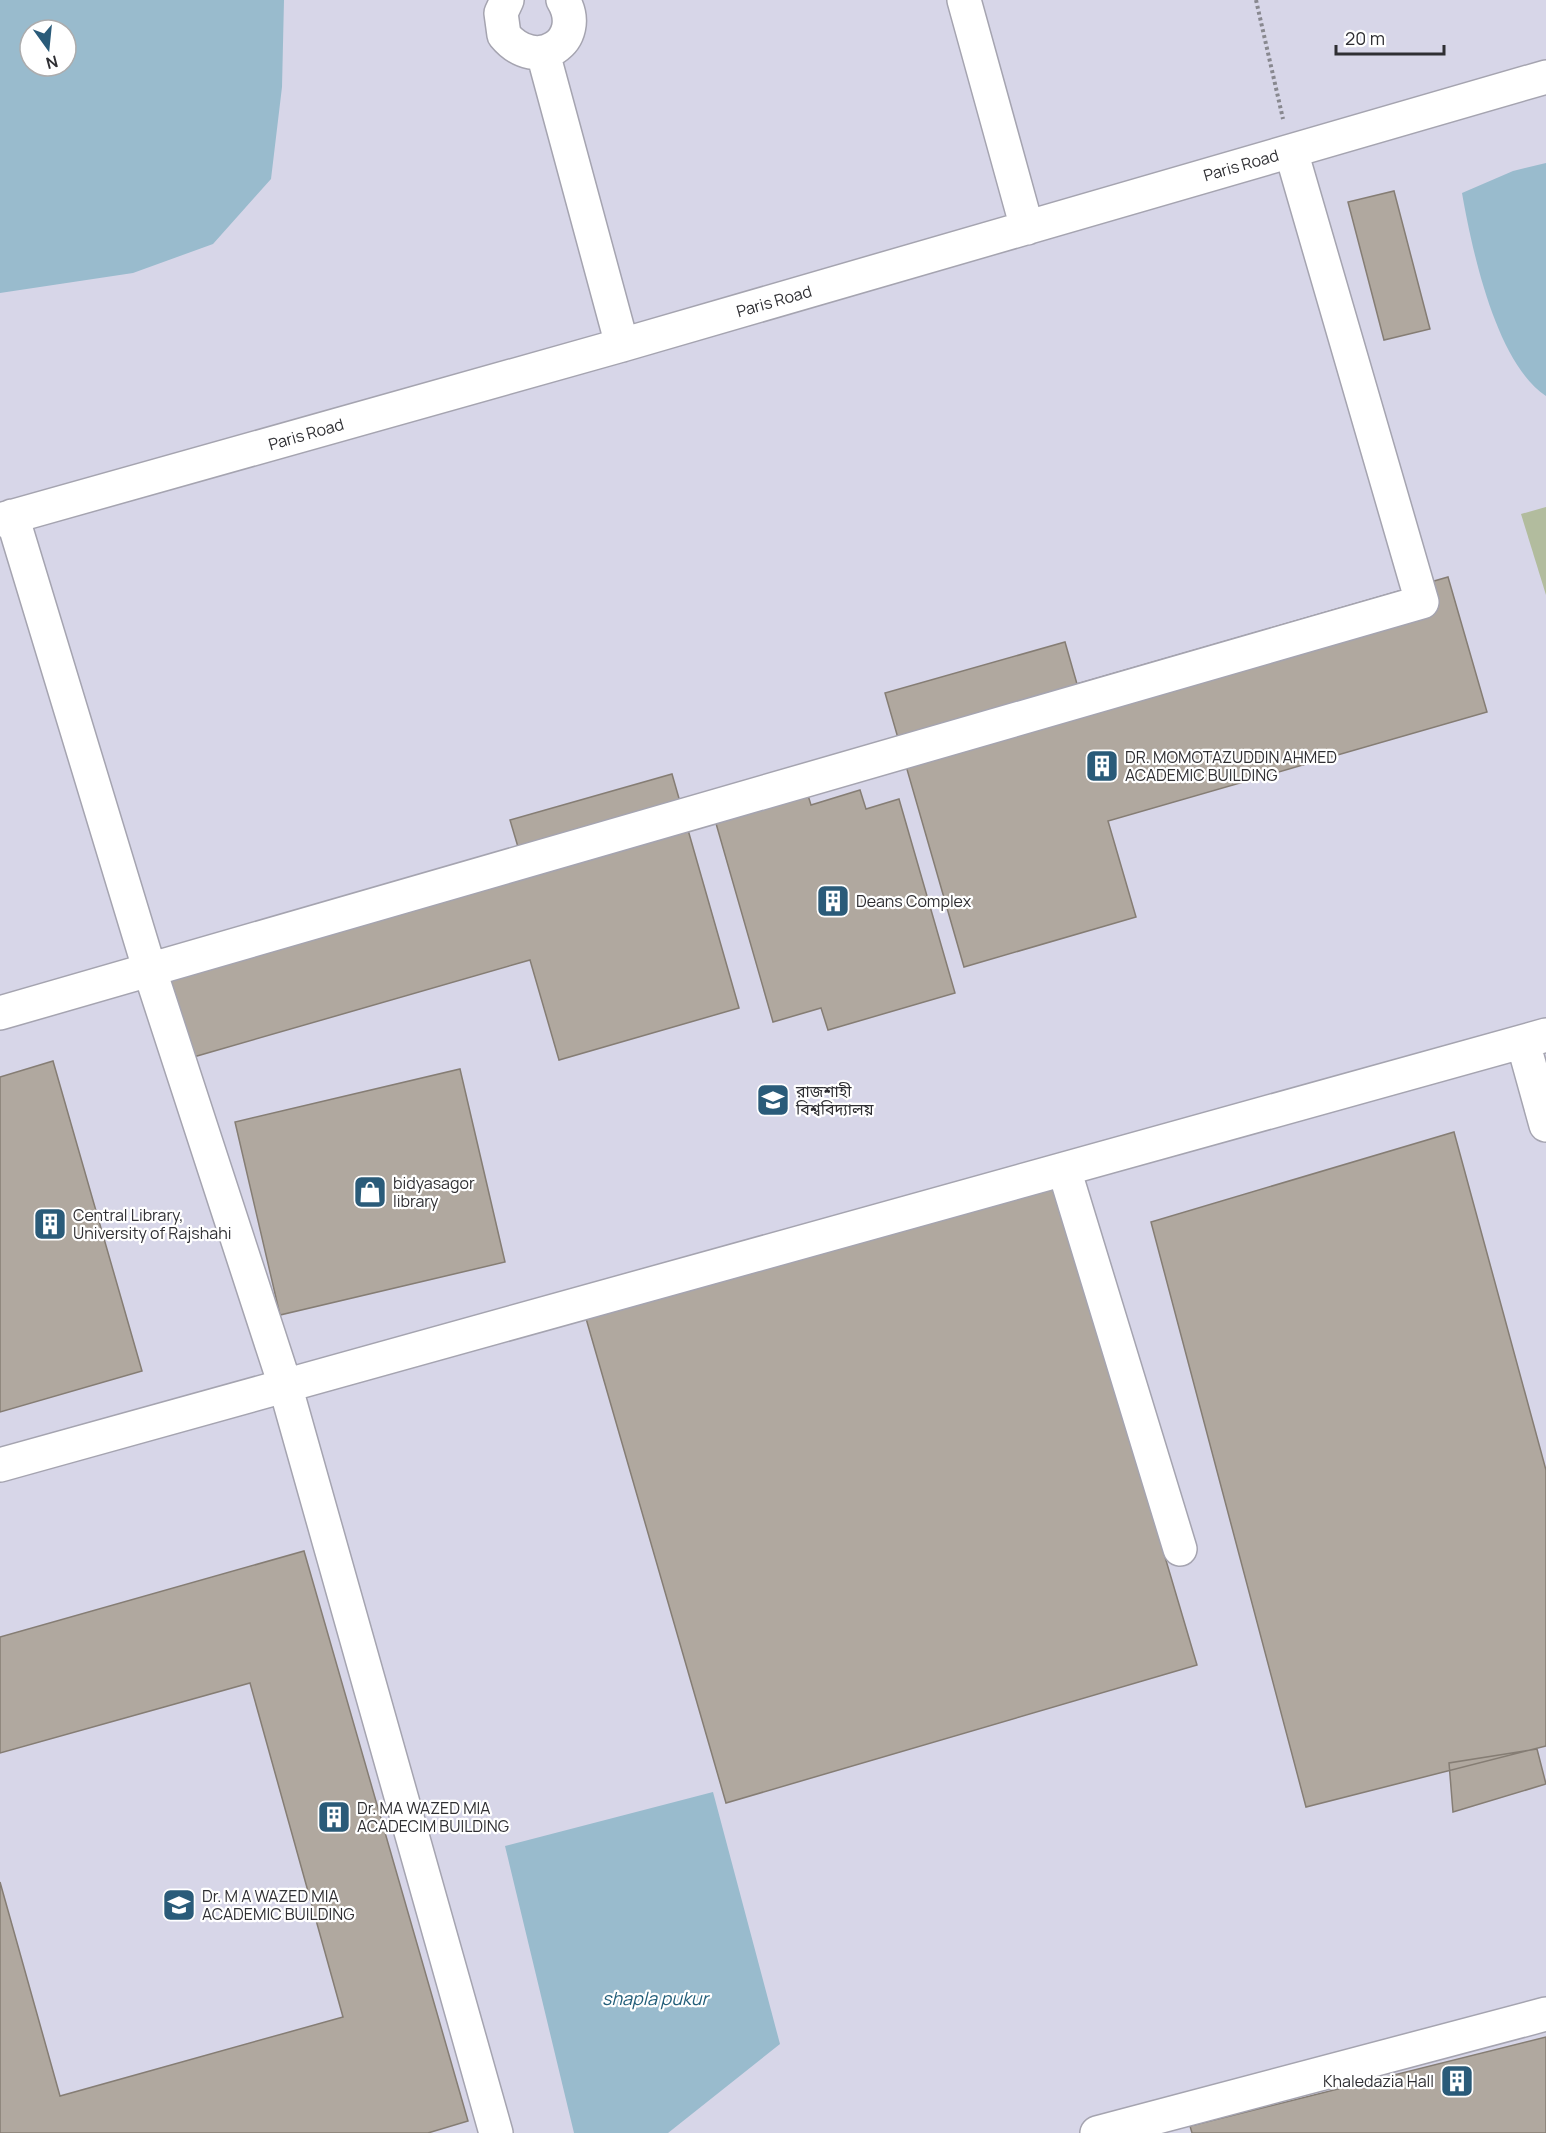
<svg xmlns="http://www.w3.org/2000/svg" width="1546" height="2133" font-family="Manrope,'Noto Sans Bengali',sans-serif">
<style>
.built{fill:#d7d6e8;fill-rule:evenodd}
.green{fill:#b2bc9e}
.water{fill:#99bbcd;fill-rule:evenodd}
.building{fill:#b0a89f;stroke:#857d74;stroke-width:1.5}
.lines{fill:none;stroke-linecap:round;stroke-linejoin:round}
.minor-casing{stroke:#a5a4b0;stroke-width:36}
.path{stroke:#88888f;stroke-width:4;stroke-dasharray:3 3;stroke-linecap:butt}
.minor{stroke:#fff;stroke-width:33}
.labels{text-anchor:middle;dominant-baseline:central;stroke-width:4.5;stroke-linejoin:round;paint-order:stroke}
.street-label{font-size:16px;fill:#2f2f33;stroke:#fff}
.poi-label{font-size:16px;fill:#2f2f33;stroke:#fff;text-anchor:start}
.water-label{font-size:18px;font-style:italic;fill:#235f7a;stroke:#fff}
</style>
<rect width="100%" height="100%" fill="#e1e1ec"/>
<path class="built" d="M0,0H1546V2133H0ZM30,30H66V66H30Z"/>
<path class="green" d="M1546,507V595L1521,514Z"/>
<path class="water" d="M0,0H284L282,87L271,179L213,244L133,273L0,293ZM30,30H66V66H30Z
M1546,163V396C1496,363 1472,250 1462,193L1513,171Z
M713,1792L780,2044L668,2133H574L505,1846Z"/>
<path class="building" d="M1394,191L1430,329L1384,340L1348,202Z
M1448,577L1487,712L1108,821L1136,917L964,967L885,693L1065,642L1077,684Z
M672,774L739,1008L559,1060L530,960L190,1058L162,961L521,857L510,820Z
M803,779L811,805L860,790L866,809L899,799L955,993L828,1030L821,1008L773,1022L711,806Z
M53,1061L142,1371L0,1412V1077Z
M53,1061L142,1371L0,1412V1077Z
M460,1069L505,1262L280,1315L235,1122Z
M1454,1132L1546,1470V1746L1306,1807L1151,1222Z
M1054,1182L1197,1665L726,1803L585,1315Z
M304,1551L468,2121L428,2133H0V1882L60,2096L343,2017L250,1683L0,1753V1637Z
M1537,1749L1546,1784L1453,1812L1449,1763Z
M1546,2037V2133H1192L1190,2126Z"/>
<g class="lines">
<defs>
<path id="minor" d="M507,0L501,13L504,35C537,75 587,40 563,0
M964,0L1027,228
M543,53L622,345
M12,516L150,971L285,1385L496,2133
M0,520L622,345L1546,77
M0,1013L1422,602L1291,151
M1523,1042L1546,1125
M1064,1169L1180,1549
M0,1465L1546,1035
M1097,2133L1546,2014"/>
</defs>
<use href="#minor" class="minor-casing"/>
<path class="path" d="M1256,0L1283,119"/>
<use href="#minor" class="minor"/>
</g>
<defs>
<symbol id="building-square" viewBox="-11 -11 22 22"><rect x="-9" y="-9" width="18" height="18" rx="4" fill="#2a5b79" stroke="#fff"/><path d="M-4-6H4V6H1V3H-1V6H-4ZM-2.5-4.3h1.7v1.8h-1.7ZM.8-4.3h1.7v1.8H.8ZM-2.5-1h1.7V.8h-1.7ZM.8-1h1.7V.8H.8Z" fill="#fff"/></symbol>
<symbol id="university-square" viewBox="-11 -11 22 22"><rect x="-9" y="-9" width="18" height="18" rx="4" fill="#2a5b79" stroke="#fff"/><path d="M0-5L7-2L0 1L-7-2ZM-4 1L0 2.5L4 1V4Q0 6-4 4Z" fill="#fff"/></symbol>
<symbol id="shop-square" viewBox="-11 -11 22 22"><rect x="-9" y="-9" width="18" height="18" rx="4" fill="#2a5b79" stroke="#fff"/><path d="M-5-2.5h2.3a2.7 3.5 0 0 1 5.4 0H5L5.5 6h-11ZM-1.5-2.5h3a1.5 2.3 0 0 0-3 0Z" fill="#fff"/></symbol>
</defs>
<g fill-rule="evenodd">
<use href="#building-square" x="1083" y="747" width="38" height="38"/>
<use href="#building-square" x="814" y="882" width="38" height="38"/>
<use href="#university-square" x="754" y="1081" width="38" height="38"/>
<use href="#shop-square" x="351" y="1173" width="38" height="38"/>
<use href="#building-square" x="31" y="1205" width="38" height="38"/>
<use href="#building-square" x="315" y="1798" width="38" height="38"/>
<use href="#university-square" x="160" y="1886" width="38" height="38"/>
<use href="#building-square" x="1438" y="2062" width="38" height="38"/>
</g>
<g class="labels">
<g class="street-label">
<text transform="translate(1241 165) rotate(-16)">Paris Road</text>
<text transform="translate(774 301) rotate(-16)">Paris Road</text>
<text transform="translate(306 434) rotate(-16)">Paris Road</text>
</g>
<g class="poi-label">
<text x="1125" y="757">DR. MOMOTAZUDDIN AHMED<tspan x="1125" dy="18">ACADEMIC BUILDING</tspan></text>
<text x="856" y="901">Deans Complex</text>
<text x="796" y="1091">রাজশাহী<tspan x="796" dy="18">বিশ্ববিদ্যালয়</tspan></text>
<text x="393" y="1183">bidyasagor<tspan x="393" dy="18">library</tspan></text>
<text x="73" y="1215">Central Library,<tspan x="73" dy="18">University of Rajshahi</tspan></text>
<text x="357" y="1808">Dr. MA WAZED MIA<tspan x="357" dy="18">ACADECIM BUILDING</tspan></text>
<text x="202" y="1896">Dr. M A WAZED MIA<tspan x="202" dy="18">ACADEMIC BUILDING</tspan></text>
<text x="1434" y="2081" text-anchor="end">Khaledazia Hall</text>
</g>
<g class="water-label">
<text x="655" y="1998">shapla pukur</text>
</g>
</g>
<g transform="translate(48 48) rotate(165)"><circle r="28" fill="#ffffff" stroke="#acacad" stroke-width="1.5"/>
<path d="M0-4.5L10 22L0 15L-10 22Z" fill="#2a5b79"/>
<text y="-9" font-size="16" font-weight="bold" text-anchor="middle" fill="#2f2f33">N</text>
</g>
<path d="M1336 45v9h108v-9" fill="none" stroke="#2f2f33" stroke-width="3"/>
<text x="1345" y="45" font-size="18" fill="#2f2f33" stroke="#ffffff" stroke-width="4.5" paint-order="stroke">20 m</text>
</svg>
